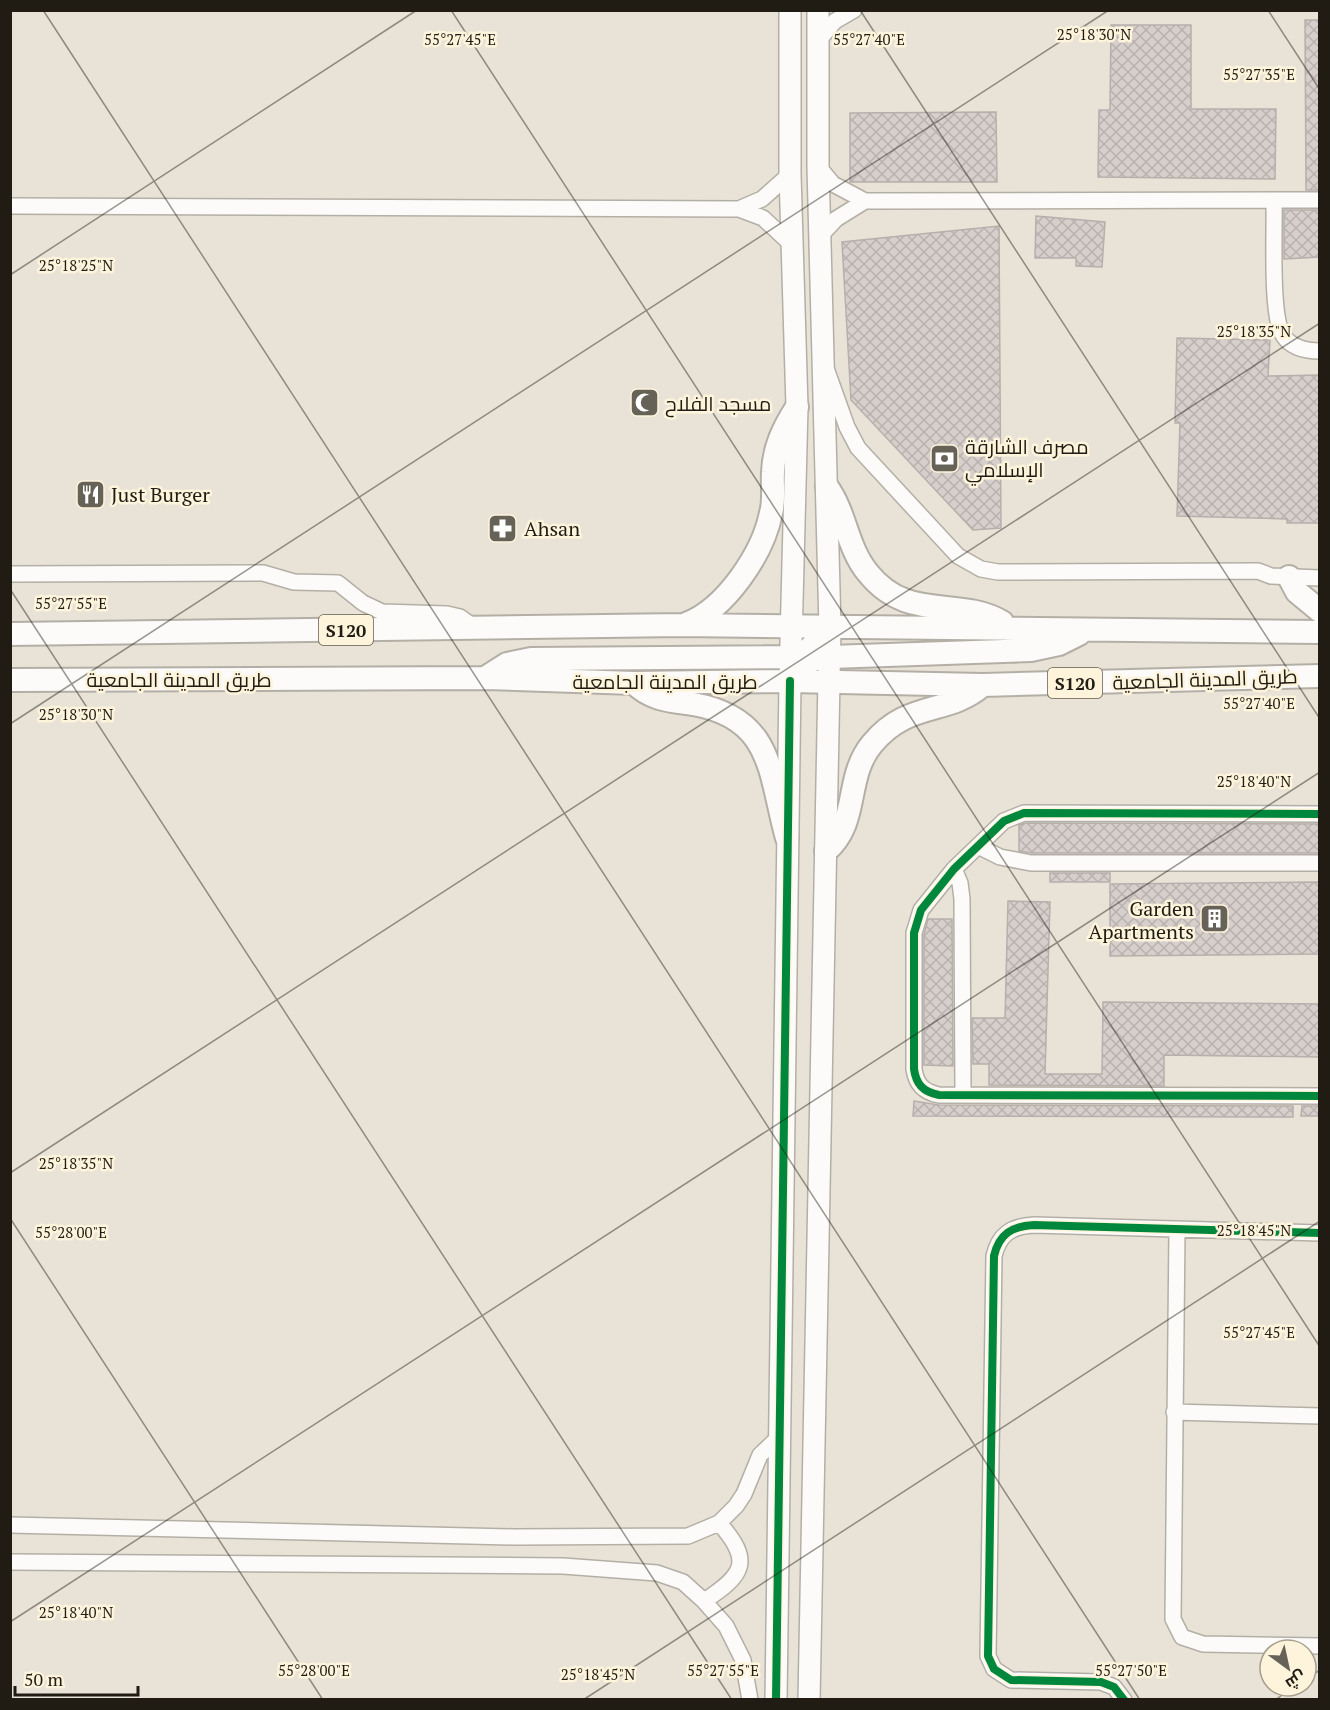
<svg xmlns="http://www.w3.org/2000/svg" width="1330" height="1710" font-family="'PT Serif',Cairo,serif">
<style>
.building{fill:url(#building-cross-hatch);stroke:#b6afac;stroke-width:1.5}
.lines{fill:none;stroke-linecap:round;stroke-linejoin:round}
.street-casing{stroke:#b4afa6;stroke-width:18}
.secondary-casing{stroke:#b4afa6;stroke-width:24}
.primary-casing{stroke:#b4afa6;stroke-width:26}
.street{stroke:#fcfbf9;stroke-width:15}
.secondary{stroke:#fcfbf9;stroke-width:21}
.primary{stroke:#fcfbf9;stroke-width:22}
.cycleway-casing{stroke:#fef4dc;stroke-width:11}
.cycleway{stroke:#00873e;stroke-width:8}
.ticks{fill:none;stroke:#201c14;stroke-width:1.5;stroke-opacity:0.45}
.labels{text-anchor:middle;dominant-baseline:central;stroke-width:5;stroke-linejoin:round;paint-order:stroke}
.shield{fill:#fef4dc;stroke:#635d50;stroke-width:1.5}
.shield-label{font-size:18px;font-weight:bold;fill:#201c14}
.poi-label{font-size:20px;fill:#201c14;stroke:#fef4dc;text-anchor:start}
.street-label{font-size:20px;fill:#201c14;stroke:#fef4dc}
.ticks-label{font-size:15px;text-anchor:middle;fill:#201c14;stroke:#fef4dc;stroke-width:5;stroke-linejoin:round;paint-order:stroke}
</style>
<defs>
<pattern id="building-cross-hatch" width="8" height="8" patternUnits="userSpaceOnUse" patternTransform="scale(1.5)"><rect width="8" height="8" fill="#d7cfcc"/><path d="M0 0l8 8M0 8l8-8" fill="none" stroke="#b8b1ae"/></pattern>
</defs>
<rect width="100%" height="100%" fill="#e9e3d7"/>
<path class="building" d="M1305,20H1320V190H1306Z
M1111,25H1191V109H1276L1275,179L1098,177L1099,110H1110Z
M996,112L997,182H850V113Z
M1284,210H1320V257L1284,259Z
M1036,216L1105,222L1102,267L1076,266V258H1035Z
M999,226L1001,528L973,530L851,400L842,242Z
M1177,338L1270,340L1268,376L1320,375V523H1287V519L1177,516L1180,423H1175Z
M1026,823L1320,824V853H1032L1019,851V825Z
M1050,873H1110V882H1050Z
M1320,882V954L1110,956V884Z
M1008,901L1050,902L1045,1074H1102L1103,1002L1320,1004V1057L1164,1055V1086L989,1085V1064H973L972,1018H1005Z
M928,919H952L953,1066L924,1065V934Z
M914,1101L939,1105L1293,1106V1117L913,1116Z
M1302,1106H1320V1116H1301Z"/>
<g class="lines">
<defs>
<path id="street" d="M819,40L835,21L854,10
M818,166L833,184L865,201L1320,200
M1274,200C1275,227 1270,316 1283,335C1291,348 1305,351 1320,351
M10,206L739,209L763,218L792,245
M739,209L762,199L790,174
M821,235L836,219L865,201
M827,371L847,427L858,448L958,556L981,569L998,572L1258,571L1271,576L1320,578
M10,574L263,573L294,582L338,583L363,603L382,612L447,614L460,617L474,627
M1320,814L1024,813L1004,821L954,869L921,910L914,933V1069C916,1084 923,1092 939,1095L1320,1096
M978,846L1000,857L1031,863H1320
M954,869L960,883L962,899L963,1095
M1177,1230L1173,1619L1182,1637L1203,1644L1320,1646
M1174,1412L1320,1416
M10,1525L514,1537L688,1536L719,1523L736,1506L744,1494L760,1455L779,1437
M10,1562L563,1566L657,1573L683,1582L704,1601L726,1626L743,1660L750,1700
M704,1601C744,1575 753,1561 719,1523
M1124,1700L1114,1687L1101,1682L1011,1680L994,1669L988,1656L994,1256C999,1234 1012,1226 1034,1225L1320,1233"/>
<path id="secondary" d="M776,1700L790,681L797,407L790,174V10
M809,1700L830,628L818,166V10"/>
<path id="primary" d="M827,487C846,513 847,548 868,573C908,623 957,596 1002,622
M1289,577L1297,592L1320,611
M686,624C726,609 763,553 771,513C775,499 772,486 773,472C774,447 784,427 797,407
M10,634L682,625L1320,632
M798,670L812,660L830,657L1031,650L1059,644L1079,634
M485,678L507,664L531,659L791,657L808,650L830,628
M10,680L485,678L634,683L790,681L983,685L1320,676
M634,683C651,700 671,701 693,704C774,718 769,774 787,838
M826,851C860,822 844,778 872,744C908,700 947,716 983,685"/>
</defs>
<use href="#street" class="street-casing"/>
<use href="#secondary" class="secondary-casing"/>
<use href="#primary" class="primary-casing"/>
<use href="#street" class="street"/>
<use href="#secondary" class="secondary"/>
<use href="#primary" class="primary"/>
<defs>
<path id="cycleway" d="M1320,814L1024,813L1004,821L954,869L921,910L914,933V1069C916,1084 923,1092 939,1095L1320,1096
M776,1700L790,681
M1124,1700L1114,1687L1101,1682L1011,1680L994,1669L988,1656L994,1256C999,1234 1012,1226 1034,1225L1320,1233"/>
</defs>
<use href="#cycleway" class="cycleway-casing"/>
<use href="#cycleway" class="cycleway"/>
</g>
<path class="ticks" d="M43,10L1140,1700M451,10L1320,1347M860,10L1320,719M1268,10L1320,90M10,275L417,10M10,589L732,1700M10,724L1109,10M10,1173L1320,323M10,1218L323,1700M10,1622L1320,772M1306,1679L1320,1670M583,1700L1320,1221M1275,1700L1295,1686"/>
<defs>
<symbol id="mosque-square" viewBox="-11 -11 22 22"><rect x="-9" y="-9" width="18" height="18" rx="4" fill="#666258" stroke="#fef4dc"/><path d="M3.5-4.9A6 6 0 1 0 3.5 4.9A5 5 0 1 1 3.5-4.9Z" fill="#fff"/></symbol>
<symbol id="bank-square" viewBox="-11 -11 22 22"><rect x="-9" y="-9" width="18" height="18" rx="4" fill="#666258" stroke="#fef4dc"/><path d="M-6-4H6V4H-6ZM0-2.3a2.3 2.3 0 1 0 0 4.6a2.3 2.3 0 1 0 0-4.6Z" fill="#fff"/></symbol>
<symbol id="restaurant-square" viewBox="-11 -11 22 22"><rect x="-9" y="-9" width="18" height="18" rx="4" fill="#666258" stroke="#fef4dc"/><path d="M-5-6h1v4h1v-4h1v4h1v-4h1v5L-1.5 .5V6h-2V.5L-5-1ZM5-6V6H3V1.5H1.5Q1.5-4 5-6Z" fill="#fff"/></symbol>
<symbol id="pharmacy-square" viewBox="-11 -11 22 22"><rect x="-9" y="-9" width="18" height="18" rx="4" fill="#666258" stroke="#fef4dc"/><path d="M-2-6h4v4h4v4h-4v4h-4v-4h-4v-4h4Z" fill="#fff"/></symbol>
<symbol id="building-square" viewBox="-11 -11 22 22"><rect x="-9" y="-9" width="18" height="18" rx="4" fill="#666258" stroke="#fef4dc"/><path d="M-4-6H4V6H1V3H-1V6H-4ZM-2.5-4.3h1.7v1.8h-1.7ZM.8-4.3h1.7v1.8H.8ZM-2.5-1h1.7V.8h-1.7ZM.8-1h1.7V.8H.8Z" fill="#fff"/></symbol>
</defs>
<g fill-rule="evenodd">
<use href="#mosque-square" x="628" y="386" width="33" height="33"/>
<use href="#bank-square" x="928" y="442" width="33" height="33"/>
<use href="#restaurant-square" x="74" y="478" width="33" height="33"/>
<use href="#pharmacy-square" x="486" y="512" width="33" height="33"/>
<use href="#building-square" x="1198" y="902" width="33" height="33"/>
</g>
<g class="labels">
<g class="shield">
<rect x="319" y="615" width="54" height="30" rx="4.5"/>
<rect x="1048" y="668" width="54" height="30" rx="4.5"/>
</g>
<g class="shield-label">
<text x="346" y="630">S120</text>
<text x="1075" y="683">S120</text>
</g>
<g class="poi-label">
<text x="665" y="403">مسجد الفلاح</text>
<text x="965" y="446">مصرف الشارقة<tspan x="965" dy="23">الإسلامي</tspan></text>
<text x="111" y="494">Just Burger</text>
<text x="524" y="528">Ahsan</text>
<text x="1194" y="908" text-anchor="end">Garden<tspan x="1194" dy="23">Apartments</tspan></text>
</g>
<g class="street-label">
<text x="179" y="679">طريق المدينة الجامعية</text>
<text transform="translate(1205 679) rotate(-2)">طريق المدينة الجامعية</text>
<text x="665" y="681">طريق المدينة الجامعية</text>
</g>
</g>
<g class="ticks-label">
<text x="1094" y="40">25°18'30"N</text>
<text x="460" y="45">55°27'45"E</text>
<text x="869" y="45">55°27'40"E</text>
<text x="1259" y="80">55°27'35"E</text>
<text x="76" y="271">25°18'25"N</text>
<text x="1254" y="337">25°18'35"N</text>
<text x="71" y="609">55°27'55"E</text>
<text x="1259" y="709">55°27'40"E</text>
<text x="76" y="720">25°18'30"N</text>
<text x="1254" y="787">25°18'40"N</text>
<text x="76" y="1169">25°18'35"N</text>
<text x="1254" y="1236">25°18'45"N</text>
<text x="71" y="1238">55°28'00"E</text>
<text x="1259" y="1338">55°27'45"E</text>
<text x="76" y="1618">25°18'40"N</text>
<text x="314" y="1676">55°28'00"E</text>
<text x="723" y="1676">55°27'55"E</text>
<text x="1131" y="1676">55°27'50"E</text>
<text x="598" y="1680">25°18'45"N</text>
</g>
<rect width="1330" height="1710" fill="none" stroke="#201c14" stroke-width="24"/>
<g transform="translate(1288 1668) rotate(147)"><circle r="28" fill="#fef4dc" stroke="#a59e8c" stroke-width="1.5"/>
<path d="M0-4.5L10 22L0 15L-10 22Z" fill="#666258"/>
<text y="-9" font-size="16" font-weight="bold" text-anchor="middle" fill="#201c14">ش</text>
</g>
<path d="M15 1686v9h123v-9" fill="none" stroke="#201c14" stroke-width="3"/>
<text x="24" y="1686" font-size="18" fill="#201c14" stroke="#fef4dc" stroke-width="4.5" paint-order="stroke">50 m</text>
</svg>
